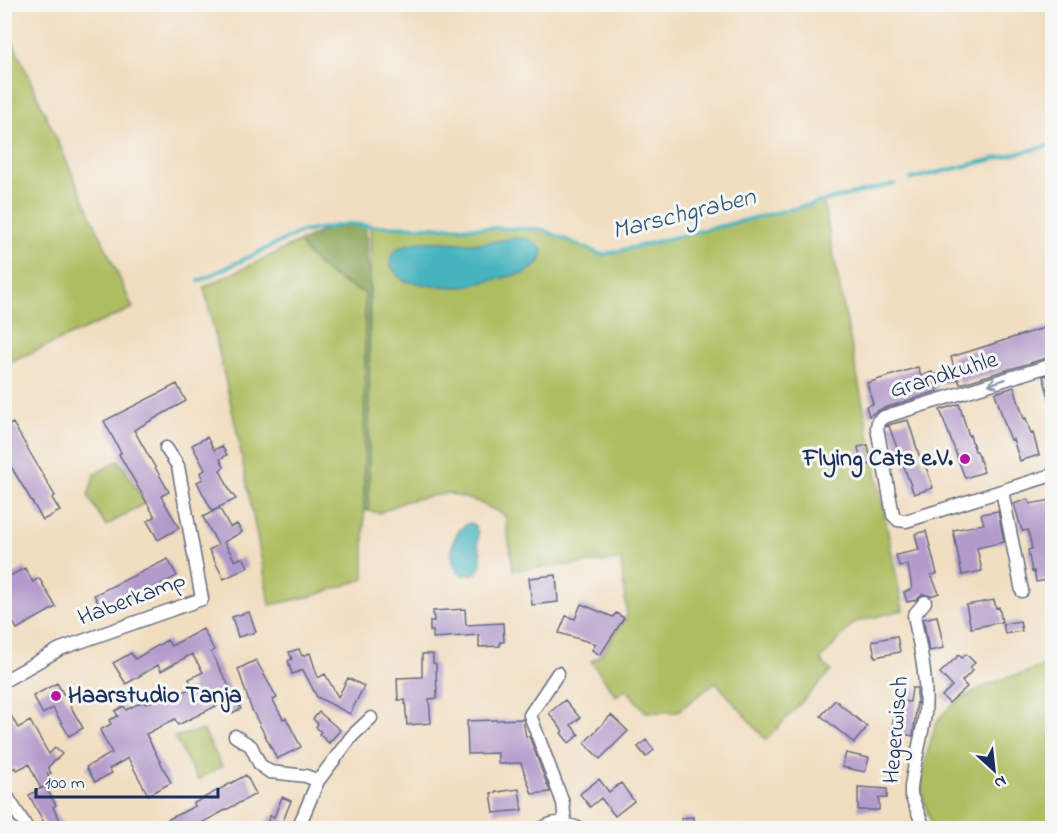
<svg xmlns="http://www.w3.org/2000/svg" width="1057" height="833" font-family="'Indie Flower',sans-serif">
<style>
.green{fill:#aebd60;stroke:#64765f;stroke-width:1.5}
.forest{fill:#8aa456;stroke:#526a5a;stroke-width:1.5}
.water{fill:#45b4be;stroke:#30728e;stroke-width:1.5}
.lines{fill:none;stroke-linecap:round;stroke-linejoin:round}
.stream{stroke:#45b4be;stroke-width:4}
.building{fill:#b29aca}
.street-casing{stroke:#666c80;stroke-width:15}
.street{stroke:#fff;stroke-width:12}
.oneway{stroke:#8d97ae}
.poi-dot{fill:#b5179e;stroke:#f6f6f2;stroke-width:2}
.labels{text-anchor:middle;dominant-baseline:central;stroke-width:6;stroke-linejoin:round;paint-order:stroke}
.street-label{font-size:24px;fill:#1b2f5e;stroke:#f6f6f2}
.poi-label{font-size:24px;font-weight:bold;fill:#1b2f5e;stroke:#f6f6f2;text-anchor:end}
.water-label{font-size:26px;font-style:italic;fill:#28577b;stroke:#f6f6f2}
</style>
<rect width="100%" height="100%" fill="#f6f6f2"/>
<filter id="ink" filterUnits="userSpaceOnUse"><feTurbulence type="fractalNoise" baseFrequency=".0167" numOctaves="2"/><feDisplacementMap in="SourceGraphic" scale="12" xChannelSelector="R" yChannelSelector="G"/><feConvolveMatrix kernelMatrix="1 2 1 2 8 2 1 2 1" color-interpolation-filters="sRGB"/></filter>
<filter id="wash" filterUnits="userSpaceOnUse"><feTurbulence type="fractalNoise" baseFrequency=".008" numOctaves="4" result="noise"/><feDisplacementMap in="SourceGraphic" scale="24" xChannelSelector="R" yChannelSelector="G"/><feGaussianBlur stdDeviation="1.35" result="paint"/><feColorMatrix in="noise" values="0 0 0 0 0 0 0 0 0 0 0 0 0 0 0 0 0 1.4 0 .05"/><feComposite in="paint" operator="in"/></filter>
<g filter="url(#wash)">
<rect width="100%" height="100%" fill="#f1ddbf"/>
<path class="green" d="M4,22L133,308L5,364H4Z
M823,201L903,610L855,622L820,660L831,671L766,740L716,682L677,712H646L626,689L616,696L591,661L601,655L627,616L621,560L513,570L505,515L478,502L448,493L406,501L379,513L369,511L370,226L541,229L602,255Z
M299,242C314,266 339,283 365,293L364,579L313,596L270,605L236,427L204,287Z
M119,460L145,503L106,526L88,496L95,474Z
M1052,664V828H933C920,792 918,785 929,748C932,739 933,728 938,721C960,688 1017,675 1052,664Z
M203,730L222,766L198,780L174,737Z"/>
<path class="forest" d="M349,224L366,226V247L369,276V511H364L365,293C340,282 314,266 299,242L326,229Z"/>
<path class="water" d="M525,238L538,245L543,249C543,262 535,267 525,273L462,287L433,286L405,281L399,277L390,264C390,230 461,246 482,243C497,242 510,237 525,238Z
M470,523L474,525L478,532V545L481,553V565L476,573L463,576C445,565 450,529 470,523Z"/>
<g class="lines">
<path class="stream" d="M911,179L1052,145
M377,226L541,229L602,255L894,184
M199,281L301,232L349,224L372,226"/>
</g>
<g id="blocks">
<path class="building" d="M1047,327L1049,336L1053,335V356L960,384L958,379L936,386L938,391L881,409L869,416L866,406L873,404L867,383L918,367L921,376L932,372L933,375L954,368L951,357Z
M1052,374L1053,400L1050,401L1043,376Z
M177,384L186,401L134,430L169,492L161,496L179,528L158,540L147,521L155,517L119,454L121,453L104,421Z
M1014,387L1024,419L1026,418L1031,434L1033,433L1039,455L1020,461L1013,439L1011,440L1005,425L995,393Z
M959,404L969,436L970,435L975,451H977L984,472L965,478L940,410Z
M908,420L918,452L924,467H926L933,488L914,494L889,426L885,427L888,425Z
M13,423L55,496L52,498L60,511L43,520L4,455V428Z
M207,437L214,450L222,446L227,455L220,459L224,467L220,470L230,491L236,499L219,507L230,527L237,524L242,532L224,542L235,561L243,557L248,567L224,579L209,550L218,545L203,517L219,508L212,511L197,482L203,479L200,473L205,470L192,445Z
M868,445L872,464L862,466L858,447Z
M1028,499L1030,504L1051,500L1053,507V579L1036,582L1034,571L1032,572L1028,550L1032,549L1028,530L1022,531L1014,504Z
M998,511L1004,542L977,548L982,571L962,575L953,530L984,524L981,514Z
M926,531L937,574L931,575L939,593L931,596L923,594L916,600L907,602L904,592L912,589L908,565L899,566L896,555L919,550L915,534Z
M168,559L177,576L104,614L94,595Z
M25,568L33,582L39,578L56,607L17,629L4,606V579Z
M556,575L558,602L532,605L529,578Z
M994,600L996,608L999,607L1002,622L971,628L966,605Z
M581,604L613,617L616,613L624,618L600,655L592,650L596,644L559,633L566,616L575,619Z
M465,609L466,625L503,623L504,642H500V646L479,647V635L433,638V631H430V621H434L433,611Z
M249,612L256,632L238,637L232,617Z
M937,616L944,648L929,651L923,619Z
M1020,621L1022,631L1005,634L1003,624Z
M203,629L214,650L211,652L241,709L232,713L226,701L178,725L175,719L146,734L171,783L148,795L128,758L109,769L112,773L95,782L86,767L112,753L100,730L111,724L109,720L118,716L115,711L124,706L126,710L144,701L145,704L164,696L166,701L193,687L189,679L203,672L192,654L161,671L158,665L126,684L113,663L131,653L135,659L167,640L171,646Z
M897,636L900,652L875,657L872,641Z
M299,649L302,656L310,653L318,678L325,674L338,697L348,678L364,686L350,714L317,697L303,670L292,674L288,661L292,659L289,652Z
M422,654H433V663L436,664L437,698L429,699L431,723L407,725L405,700H398L397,678L422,677Z
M966,654L975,663L970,667L973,670L962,681L967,687L949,703L942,696L952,686L940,673L959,655L962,658Z
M256,660L277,698L273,700L283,719L286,718L301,747L277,759L251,708L238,669Z
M57,683L83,728L69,736L53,708L43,714L33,696Z
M912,688H917V701L913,736L891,731L898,701L910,702Z
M565,700L580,718L571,725L579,735L569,743L561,733L563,731L549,713Z
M835,700L867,727L854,743L821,716Z
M4,703L18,728L30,721L49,754L55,748L62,754L48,767L51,773L47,774L52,783L41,789L29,764L17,770L16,767L10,770L4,760Z
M319,712L340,730L329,743L319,734L321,732L316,727L318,724L313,719Z
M611,715L628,731L600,759L584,743Z
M523,719L526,737L529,736L550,792L532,794L521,763L498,764V753L468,754L467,721Z
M646,740L654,750L646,757L638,747Z
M846,753L869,758L865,772L842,767Z
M246,775L256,794L203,822L205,824L196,828H151L195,806L194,803Z
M599,779L609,792L621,783L634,801L615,816L601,798L590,807L580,794Z
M45,786L56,805L53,807L64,828H47L29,795Z
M858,787L887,789V798H879V810H858Z
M519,789L522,810L494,813L491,793Z
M282,797L291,801L283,821L291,824L290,828H265L270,816L274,817Z
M693,817L695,828H683L681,818Z"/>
</g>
</g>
<g filter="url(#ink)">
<use href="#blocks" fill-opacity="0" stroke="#666c80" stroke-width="1.5"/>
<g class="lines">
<defs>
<path id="street" d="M1052,365L884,417L878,421L877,428L893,515L898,520L906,521L1052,475
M1002,491L1022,591
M558,673L530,715L563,803L565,823
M4,681L60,649L202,599L178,466L166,448
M235,736L251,746L260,765L270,772L306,776L318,781
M4,792L27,828
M298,828L318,781L352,736L371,718
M543,828C555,820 564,823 578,828
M924,828L911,795V787C914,762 922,738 925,713C928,680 920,648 914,615L925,602"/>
</defs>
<use href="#street" class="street-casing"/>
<use href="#street" class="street"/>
</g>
<defs><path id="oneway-shaft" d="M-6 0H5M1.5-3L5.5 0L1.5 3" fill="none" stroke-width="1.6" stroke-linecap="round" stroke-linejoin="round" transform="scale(1.5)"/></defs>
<use class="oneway" href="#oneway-shaft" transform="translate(997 382) rotate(162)"/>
</g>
<g class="poi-dot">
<circle cx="965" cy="459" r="6"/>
<circle cx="56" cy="696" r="6"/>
</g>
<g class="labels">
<g class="street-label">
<text transform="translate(944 376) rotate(-17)">Grandkuhle</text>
<text transform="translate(132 600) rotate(-21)">Haberkamp</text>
<text transform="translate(897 730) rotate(-85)">Hegerwisch</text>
</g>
<g class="poi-label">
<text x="953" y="459">Flying Cats e.V.</text>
<text x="68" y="696" text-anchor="start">Haarstudio Tanja</text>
</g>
<g class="water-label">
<text transform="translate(684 215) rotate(-14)">Marschgraben</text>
</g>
</g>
<rect width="1057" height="833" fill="none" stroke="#f6f6f2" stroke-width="24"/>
<g transform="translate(994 770) rotate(153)" stroke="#f6f6f2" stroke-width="4.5" paint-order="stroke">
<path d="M0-4.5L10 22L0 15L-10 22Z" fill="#1b2f5e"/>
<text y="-9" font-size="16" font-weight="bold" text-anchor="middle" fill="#1b2f5e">N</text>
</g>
<path d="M36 788v9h182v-9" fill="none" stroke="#1b2f5e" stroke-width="3"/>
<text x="45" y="788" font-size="18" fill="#1b2f5e" stroke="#f6f6f2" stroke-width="4.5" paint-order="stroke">100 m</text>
</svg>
